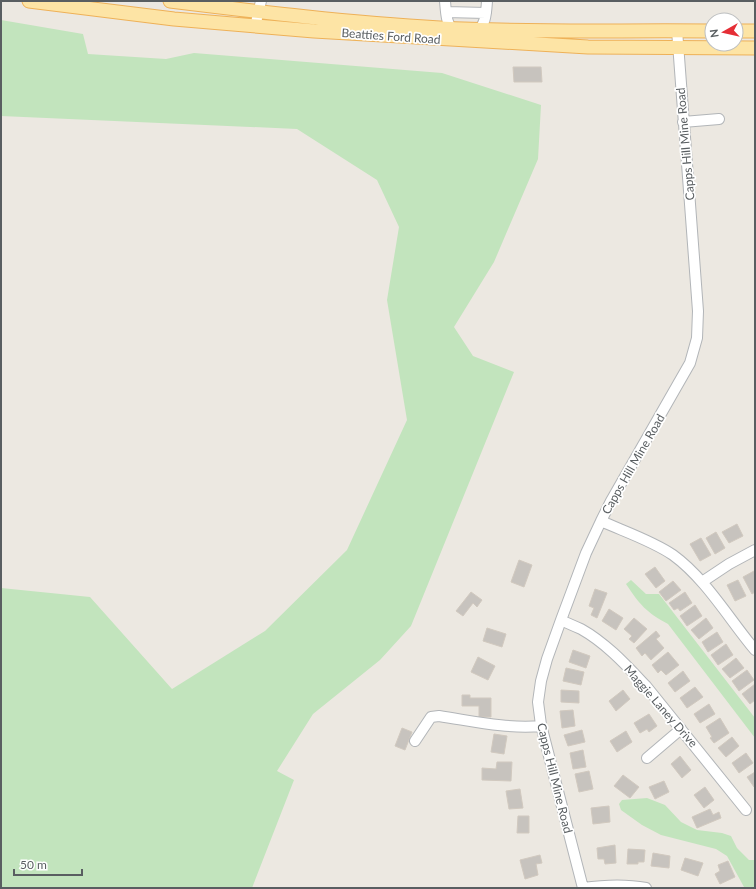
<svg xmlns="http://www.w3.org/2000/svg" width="756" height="889" font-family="Lato,sans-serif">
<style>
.green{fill:#c2e4bd}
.building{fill:#c7c3be;stroke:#d1c9bf}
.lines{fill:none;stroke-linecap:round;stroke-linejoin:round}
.minor-casing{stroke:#b2b5b8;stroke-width:12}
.major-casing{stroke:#eeb158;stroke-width:15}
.minor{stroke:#fff;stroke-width:10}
.major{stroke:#fde4a5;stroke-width:13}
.labels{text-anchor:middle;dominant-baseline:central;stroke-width:3.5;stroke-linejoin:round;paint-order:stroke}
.street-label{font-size:12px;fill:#595e61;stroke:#fff}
</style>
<rect width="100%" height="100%" fill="#ece8e1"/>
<path class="green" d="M1,20L83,34L88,54L166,59L194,53L442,73L541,105L538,159L494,262L454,327L473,356L514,372L411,626L380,660L313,714L277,771L294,780L252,888H1V588L90,597L172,689L265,631L347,550L407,420L387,300L399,227L377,180L297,129L1,116Z
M631,580L646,594H659L755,718V738L668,624C646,612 640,605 626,584Z
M647,798L665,805L681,822L697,830L722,833L731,836L737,848L749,860H755V888H746L744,887L727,856L716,849L661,835L642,825L621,810L619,804L622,800Z"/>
<path class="building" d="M513,67H541L542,82H514Z
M737,524L743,536L729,543L722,532Z
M716,532L725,548L715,554L706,538Z
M701,538L711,555L700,561L690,544Z
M519,560L532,565L524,587L511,582Z
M655,567L665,581L656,588L645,574Z
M754,571L755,574V592L752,594L743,577Z
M738,580L746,596L735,601L727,585Z
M673,581L681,590L666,601L659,592Z
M595,589L607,593L597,618L591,615L594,608L589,606Z
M471,592L482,600L477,607L473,603L463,616L456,611Z
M685,592L692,603L680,611L678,608L674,610L669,603Z
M695,605L702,616L687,626L680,616Z
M609,609L623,618L616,630L602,621Z
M634,618L647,629L634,643L629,639L632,636L624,629Z
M706,618L713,628L699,639L691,630Z
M487,628L506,634L502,647L483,641Z
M656,631L660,636L656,639L664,648L651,660L645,653L642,656L636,648Z
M717,632L723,642L708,652L702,642Z
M726,644L733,655L718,665L711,655Z
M573,650L590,656L586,668L569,662Z
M668,652L679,665L666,675L661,670L658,673L652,665Z
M478,657L495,666L488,680L471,672Z
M736,658L744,668L730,678L722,669Z
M566,668L584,672L581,685L563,681Z
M747,670L754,680L739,691L732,681Z
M683,671L690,681L675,692L668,683Z
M755,684V700L750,704L742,694Z
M695,687L703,697L687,708L680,698Z
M561,690L579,691V703L561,702Z
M623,690L630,699L616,711L609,701Z
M462,695H470V698H491V717H479V706H462Z
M709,704L715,714L700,723L694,714Z
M573,710L575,726L562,728L560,711Z
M649,714L657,726L649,732L647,729L640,733L634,723Z
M720,718L729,733L714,743L710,738L712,737L706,727Z
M402,728L412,732L405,750L395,746Z
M582,730L585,742L568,746L564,735Z
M626,731L632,742L617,752L610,741Z
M494,734L507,736L504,754L491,752Z
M732,737L739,746L726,757L718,748Z
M583,750L586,767L573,769L570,753Z
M746,753L753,763L739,773L732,763Z
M680,756L691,770L682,778L671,764Z
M497,762H512L511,781L482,780V768L496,769Z
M589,771L593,789L579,792L575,774Z
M755,772V786L754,787L747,777Z
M623,775L639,787L630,798L614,786Z
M664,781L669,792L655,799L649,787Z
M705,787L714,800L704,808L694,795Z
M520,789L523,808L509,809L506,791Z
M609,806L610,822L593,824L591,808Z
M710,809L713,815L719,812L721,818L697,828L692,817Z
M518,816H529V833H517Z
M615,845L616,863L605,864L604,859H598L597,848Z
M628,849L645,850L644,862H638V864H627Z
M653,853L670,856L669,868L651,866Z
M540,855L542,863L536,864L538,875L525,879L520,860Z
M685,858L703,863L698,876L681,870Z
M728,861L735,877L720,884L715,874L720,871L718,865Z"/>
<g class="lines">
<defs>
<path id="minor" d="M445,1C446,12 446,24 454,33
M446,12L486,13
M255,27L261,1
M475,34C486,24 486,15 487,1
M683,122L719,119
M601,521C623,531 653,541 673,555C706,579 729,619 755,650
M702,582L729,564L755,550
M561,620C567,623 574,626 581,629C606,643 626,665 646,686L746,810
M415,741L431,717L439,716C473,721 506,729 541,726
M647,758L681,729
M583,888L541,725L538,702L541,681L547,659L561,620L586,553L601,521L611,501L690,363L697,338L698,311L677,30
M583,888C605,885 625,884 646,888"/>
<path id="major" d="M29,1L174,19L314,31L588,47L755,48
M170,1C260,12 350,23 440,28C531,33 622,30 712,31
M736,31H755"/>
</defs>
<use href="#minor" class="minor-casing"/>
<use href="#major" class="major-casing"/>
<use href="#minor" class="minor"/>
<use href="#major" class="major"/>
</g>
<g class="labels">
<g class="street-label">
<text transform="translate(391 36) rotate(4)">Beatties Ford Road</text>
<text transform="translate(685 144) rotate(-95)">Capps Hill Mine Road</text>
<text transform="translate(633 464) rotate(-60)">Capps Hill Mine Road</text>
<text transform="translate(661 706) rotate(49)">Maggie Laney Drive</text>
<text transform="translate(555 778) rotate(76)">Capps Hill Mine Road</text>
</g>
</g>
<rect width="756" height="889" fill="none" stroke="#595e61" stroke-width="4"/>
<g transform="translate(724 32) rotate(262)"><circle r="19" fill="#ffffff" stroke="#bdbfc0"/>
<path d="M0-3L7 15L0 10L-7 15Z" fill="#e52e36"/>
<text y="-6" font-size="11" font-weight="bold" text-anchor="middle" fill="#595e61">N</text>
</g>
<path d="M14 869v6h68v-6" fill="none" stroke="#595e61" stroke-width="2"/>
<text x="20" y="869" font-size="12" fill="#595e61" stroke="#ffffff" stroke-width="3" paint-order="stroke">50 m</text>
</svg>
